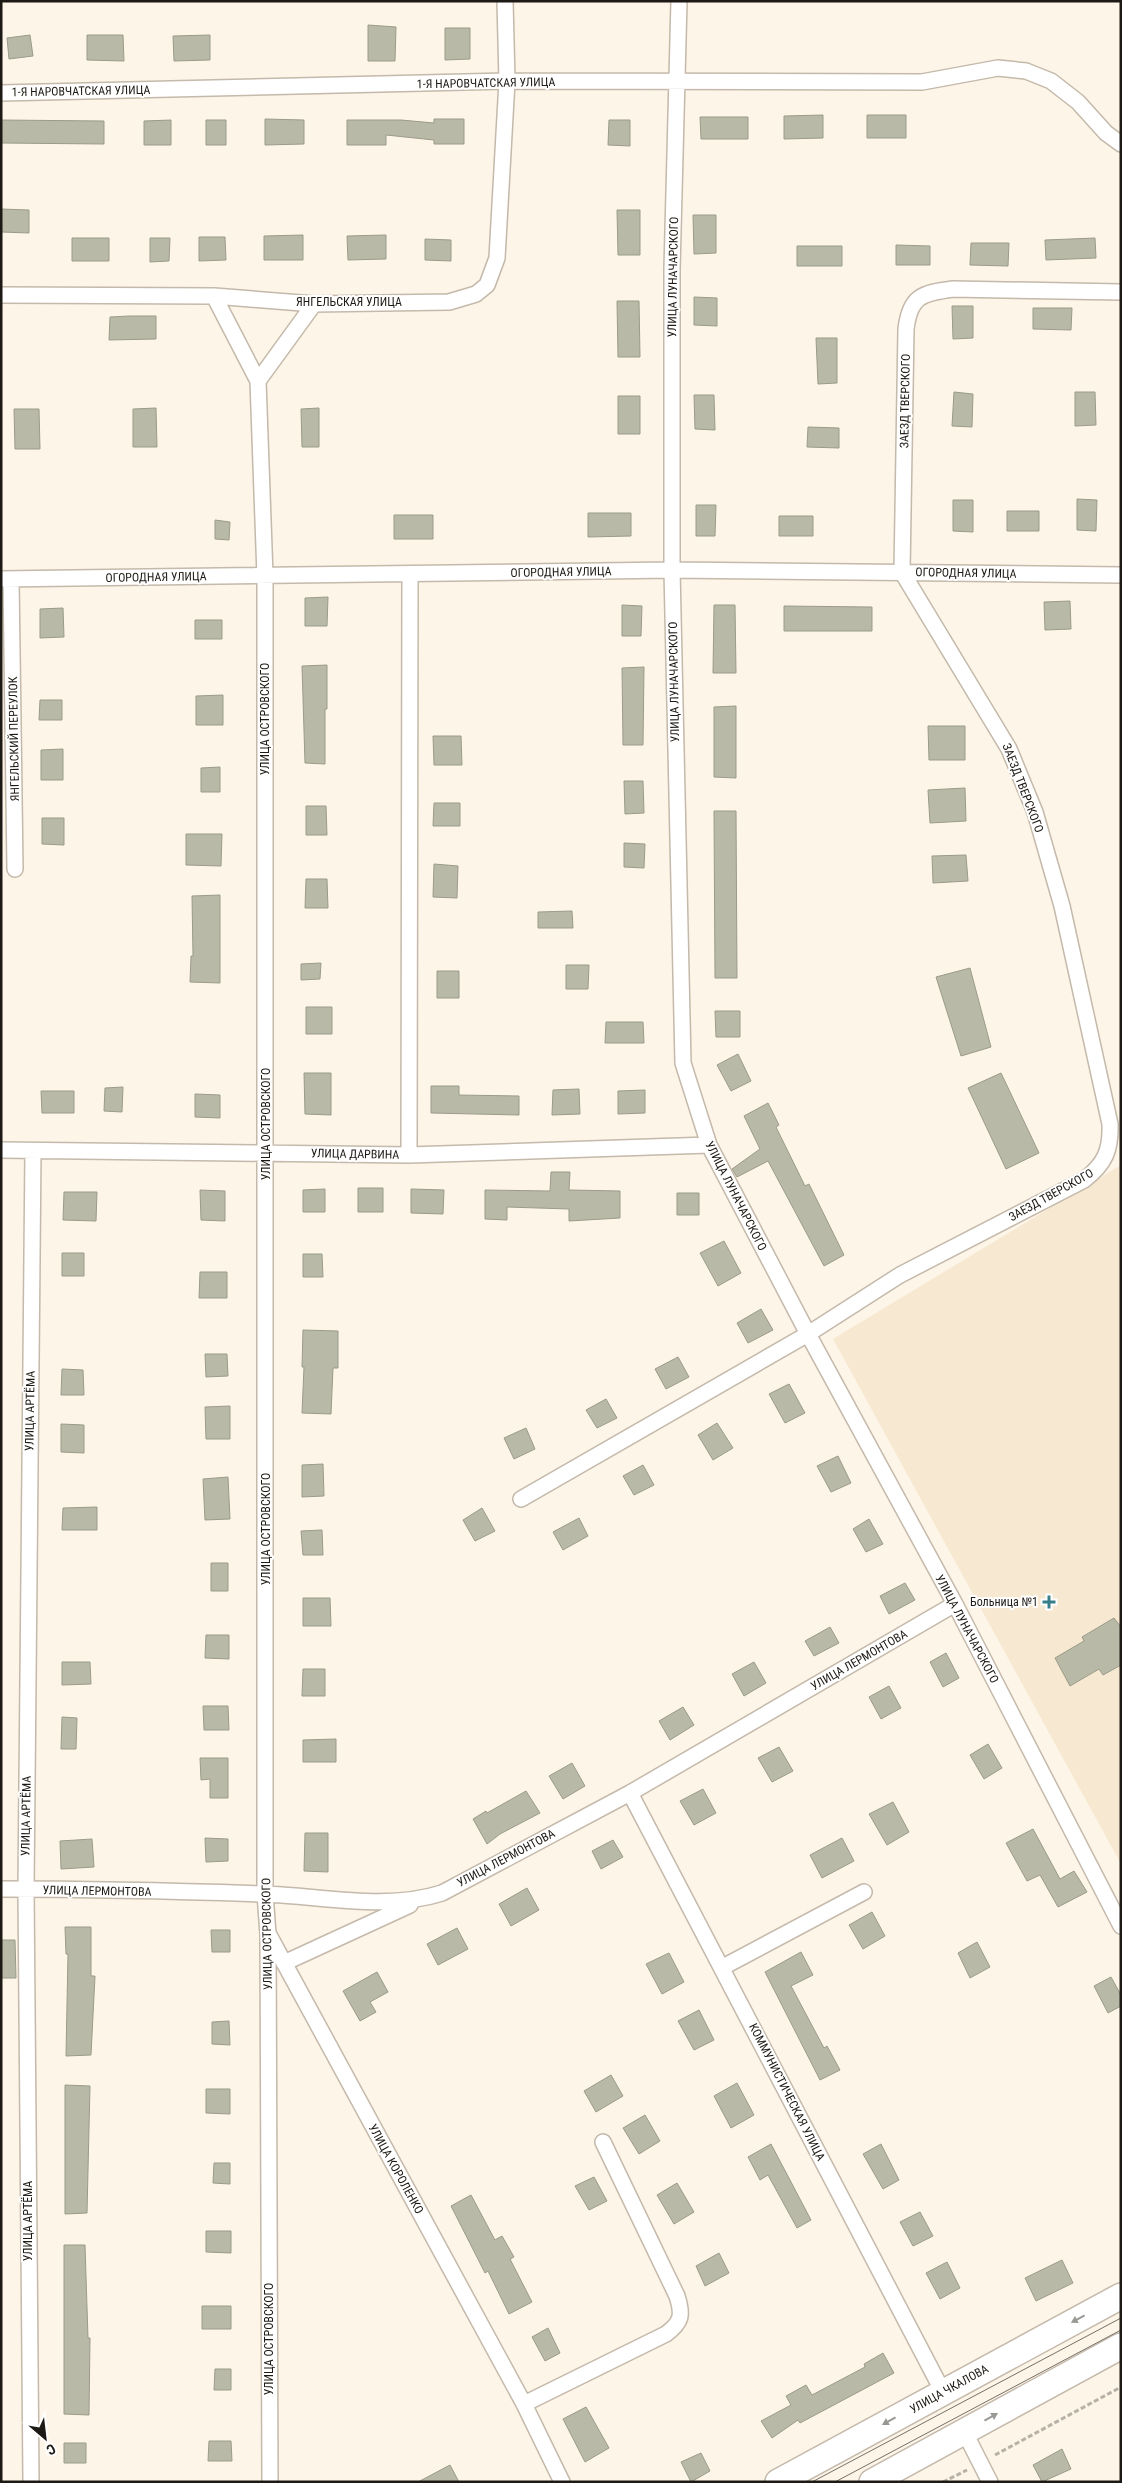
<svg xmlns="http://www.w3.org/2000/svg" width="1122" height="2483" font-family="'Roboto Condensed',sans-serif">
<style>
.built{fill:#f7e8d1}
.building{fill:#b9b9a7;stroke:#9b9b89}
.lines{fill:none;stroke-linecap:round;stroke-linejoin:round}
.minor-casing{stroke:#c4b9aa;stroke-width:18}
.primary-casing{stroke:#c4b9aa;stroke-width:28}
.path{stroke:#b8b1a7;stroke-width:3;stroke-dasharray:5 2.5;stroke-linecap:butt}
.minor{stroke:#fff;stroke-width:15}
.primary{stroke:#fff;stroke-width:25}
.tram{stroke:#756f67;stroke-width:1}
.oneway{fill:#999895}
.poi-dot{fill:#377e89;stroke:#fff;stroke-width:2}
.labels{text-anchor:middle;dominant-baseline:central;stroke-width:4;stroke-linejoin:round;paint-order:stroke}
.street-label{font-size:12px;fill:#1d1914;stroke:#fff}
.poi-label{font-size:12px;fill:#1d1914;stroke:#fff;text-anchor:end}
</style>
<rect width="100%" height="100%" fill="#fdf5e8"/>
<path class="built" d="M1121,1165V1864L833,1339Z"/>
<path class="building" d="M368,25L396,27L395,61H368Z
M445,28H470V59L445,60Z
M30,35L33,56L9,59L7,38Z
M87,35H123L124,61L87,60Z
M210,35V60L174,61L173,36Z
M823,115V138L784,139V116Z
M867,115H906V138H867Z
M700,117H748V139H701Z
M265,119L304,120V144L265,145Z
M434,119H464V144H434V140L386,135V145H347V120H401L434,123Z
M1,120L104,121V144L1,143Z
M171,120V145H144V121Z
M206,120H226V145H206Z
M609,120H630V146L608,145Z
M1,209L29,210V233L1,232Z
M617,210H640V255H618Z
M693,215H716V253L694,254Z
M303,235V260H264V236Z
M386,235V259L348,260L347,236Z
M199,237H225L226,260L199,261Z
M72,238H109V261H72Z
M150,238H170L169,261L150,262Z
M1095,238L1096,258L1046,260L1045,240Z
M425,239L451,240V261L425,260Z
M971,243H1009L1008,266L970,265Z
M896,245L930,246V265H896Z
M797,246H842V266H797Z
M694,297L717,298V326L694,325Z
M617,301H639L640,357H618Z
M952,306H973V338L953,339Z
M1033,308H1072L1071,330L1033,329Z
M129,316H156V339L109,340L110,317Z
M816,338H837V383L818,384Z
M954,392L973,394L972,427L952,426Z
M1075,392H1095L1096,425L1075,426Z
M694,395H714L715,430L695,429Z
M618,396H640V434H618Z
M156,408L157,447H133V409Z
M319,408V447H302L301,409Z
M14,409H39L40,449H15Z
M808,427L839,428V448L807,447Z
M1077,499L1097,500L1096,531L1077,530Z
M953,500H973V532L953,531Z
M696,505H716L715,536H696Z
M1007,511H1039V531H1007Z
M588,513H631V536L588,537Z
M394,515H433V539H394Z
M779,516H813V536H779Z
M215,520L230,522L229,540L215,539Z
M328,597L327,626H305V598Z
M1070,601L1071,629L1045,630L1044,602Z
M622,605L642,606L641,636H622Z
M714,605H735L736,673H713Z
M784,606L872,607V631H784Z
M63,608L64,637L40,638V609Z
M195,620H222V639H195Z
M327,665V709H325V764L305,763L302,666Z
M644,667L643,745H623L622,668Z
M223,695V725H196V696Z
M40,700H62V720H39Z
M736,706V778L714,777V707Z
M928,726H965V760H929Z
M433,736H461L462,765H434Z
M63,749V780H41V750Z
M220,767V792H201V768Z
M624,781H643L644,813L625,814Z
M965,788L966,821L930,823L928,790Z
M434,803H460V826H433Z
M306,806H326L327,835H306Z
M714,811H736L737,978H715Z
M42,818H64V845L42,844Z
M186,834H222L221,866L186,865Z
M624,843L645,844L644,868L624,867Z
M966,855L968,881L933,883L932,856Z
M434,864L458,866L457,898L433,897Z
M306,879H327L328,908H305Z
M220,895V983L190,982L191,956H193L192,896Z
M572,911L573,928H538V912Z
M321,963L320,979L301,980V964Z
M566,965H589L588,989H566Z
M970,968L991,1047L961,1056L936,977Z
M437,971H459V998H437Z
M306,1007H332V1034H306Z
M715,1011H740V1037H716Z
M606,1022H643L644,1043H605Z
M738,1054L751,1081L731,1091L717,1065Z
M304,1073H331V1115L305,1114Z
M1001,1073L1039,1153L1006,1169L968,1088Z
M431,1086H459V1095L519,1096V1115L431,1113Z
M123,1087L122,1112L104,1111L105,1088Z
M579,1089L580,1114L552,1115L553,1090Z
M645,1090V1113L618,1114V1091Z
M41,1091H74V1113H42Z
M195,1094L220,1095V1118L195,1117Z
M768,1103L779,1125L776,1127L805,1186L809,1184L844,1255L824,1266L768,1161L737,1177L732,1169L760,1149L744,1116Z
M551,1172H570L569,1190L620,1191V1218L569,1221V1209L507,1207V1220L485,1219V1190L550,1191Z
M358,1188H383V1212H358Z
M325,1189V1212H303V1190Z
M411,1189L444,1190L443,1214L411,1213Z
M200,1190L225,1191V1221L201,1220Z
M64,1192H97L96,1221L63,1220Z
M677,1193H699V1215H677Z
M724,1241L741,1273L718,1286L700,1253Z
M62,1253H84V1276H62Z
M303,1254H322L323,1277H303Z
M200,1272H227V1298H199Z
M761,1309L773,1330L748,1343L737,1323Z
M303,1330L338,1331V1368H333L331,1414L302,1413L304,1367H302Z
M205,1354H227L228,1376L206,1377Z
M678,1357L689,1377L666,1389L655,1369Z
M62,1369L83,1370L84,1395H61Z
M789,1384L805,1413L785,1423L769,1394Z
M606,1399L617,1418L597,1428L586,1410Z
M230,1406V1439H206L205,1407Z
M717,1423L733,1448L713,1460L698,1435Z
M61,1424L84,1425V1453L61,1452Z
M526,1428L535,1449L514,1459L504,1438Z
M838,1456L851,1483L831,1492L817,1466Z
M323,1464L324,1496L302,1497V1465Z
M643,1465L654,1485L634,1495L623,1476Z
M228,1477L230,1519L205,1520L203,1479Z
M97,1507V1530H62L63,1508Z
M482,1508L495,1531L475,1541L463,1520Z
M579,1518L588,1536L563,1550L553,1532Z
M869,1519L883,1544L866,1552L853,1529Z
M322,1530L323,1555H303L301,1531Z
M211,1563H228V1591H211Z
M905,1583L915,1600L889,1614L880,1596Z
M303,1598H330L331,1626H303Z
M1114,1618L1121,1627V1665L1103,1675L1099,1669L1070,1686L1055,1658L1084,1641L1082,1637Z
M830,1627L839,1643L814,1656L805,1641Z
M206,1635H229V1659L205,1658Z
M946,1653L959,1678L943,1687L930,1662Z
M62,1662H90L91,1684L62,1685Z
M754,1662L766,1683L744,1696L732,1674Z
M303,1669H325V1696H302Z
M889,1686L901,1708L881,1719L869,1697Z
M203,1706H228L229,1730H204Z
M683,1707L694,1725L670,1740L659,1721Z
M62,1717L77,1718L76,1749H61Z
M336,1739V1762H303V1740Z
M988,1744L1002,1768L984,1779L970,1755Z
M779,1747L793,1771L772,1782L758,1758Z
M200,1758H228V1798H210V1779L201,1780Z
M572,1763L585,1786L563,1799L549,1776Z
M703,1789L716,1813L694,1825L680,1801Z
M526,1791L540,1813L500,1834L487,1844L473,1819L486,1811L487,1813Z
M893,1802L909,1832L887,1845L869,1814Z
M1033,1829L1060,1879L1074,1871L1087,1892L1058,1907L1040,1875L1027,1881L1006,1843Z
M305,1833H328V1872L304,1871Z
M205,1838L228,1839V1861L206,1862Z
M842,1838L854,1861L822,1878L810,1855Z
M92,1839L94,1867L61,1869L60,1841Z
M613,1840L623,1857L601,1869L592,1851Z
M527,1888L539,1910L511,1926L499,1904Z
M872,1912L885,1936L863,1949L849,1925Z
M65,1927H91V1976H95L91,2055L66,2056L68,1954H66Z
M457,1928L468,1949L438,1965L427,1944Z
M211,1930H230V1952H212Z
M1,1940H15L16,1978H1Z
M977,1942L990,1967L970,1978L958,1953Z
M801,1952L813,1975L791,1986L824,2048L827,2046L840,2070L820,2080L765,1972Z
M669,1953L684,1982L662,1994L646,1964Z
M377,1972L388,1992L370,2002L376,2012L360,2021L343,1991Z
M1111,1977L1121,1995V2006L1108,2013L1094,1986Z
M699,2010L714,2040L694,2050L678,2021Z
M229,2021L230,2045L212,2044V2022Z
M611,2075L623,2096L596,2112L584,2091Z
M737,2083L754,2115L731,2128L714,2096Z
M65,2085L90,2086L87,2213L65,2214Z
M206,2089H230V2114L206,2113Z
M645,2115L660,2141L639,2154L623,2128Z
M771,2144L811,2220L797,2228L768,2175L760,2180L748,2157Z
M881,2144L899,2180L883,2189L863,2154Z
M214,2163H230V2184L213,2183Z
M594,2177L607,2201L589,2210L575,2186Z
M677,2183L694,2212L674,2224L657,2195Z
M471,2195L495,2240L502,2236L514,2257L510,2259L532,2302L509,2314L488,2271L485,2273L451,2206Z
M920,2212L933,2236L913,2246L900,2222Z
M206,2231H231V2253L206,2252Z
M64,2245H85L88,2338H90L89,2415L64,2414Z
M719,2253L729,2273L705,2286L696,2266Z
M1062,2260L1073,2283L1036,2301L1025,2278Z
M947,2262L960,2288L940,2299L926,2273Z
M202,2306H231V2329H202Z
M548,2328L560,2353L545,2361L532,2337Z
M883,2353L894,2373L800,2423L798,2420L772,2438L761,2421L791,2405L786,2396L806,2385L812,2395L865,2367L864,2364Z
M215,2369H231V2390H214Z
M586,2407L609,2448L585,2462L563,2419Z
M209,2441H231L232,2461H208Z
M64,2443H86V2463H64Z
M1062,2449L1071,2469L1042,2482L1033,2465Z
M701,2453L710,2471L691,2482L681,2462Z
M450,2465L459,2482H418Z"/>
<g class="lines">
<defs>
<path id="minor" d="M679,1L672,269V570L683,1063L709,1145L808,1334L955,1604L1121,1926
M1,93L507,81L922,82L998,68L1026,71L1051,81L1078,102L1106,133L1121,144
M1,295L214,296L314,304L449,302L476,294L487,285L497,258L507,81L505,1
M214,296L258,381L265,576V1894L268,1934L270,2482
M258,381L314,304
M1,579L672,570L1121,575
M11,579L15,869
M1,1150L409,1155L709,1145
M409,1155L410,574
M521,1499L808,1334L900,1275L1084,1180C1105,1164 1111,1150 1110,1124L1062,906L1035,812L1009,749L902,572L906,329C910,296 922,293 953,289L1121,292
M630,1793L943,2392
M1,1889C89,1889 177,1891 264,1894C323,1896 386,1911 442,1893L630,1793L955,1604
M269,1935L524,2404L562,2482
M284,1963L410,1905
M723,1967L864,1892
M524,2404L666,2334C682,2322 683,2315 677,2296L603,2142
M964,2431L990,2482
M31,2482L26,1889L33,1151"/>
<path id="primary" d="M778,2482L1121,2296
M872,2482L1121,2346"/>
</defs>
<use href="#minor" class="minor-casing"/>
<use href="#primary" class="primary-casing"/>
<path class="path" d="M995,2455L1121,2387
M943,2482L967,2470"/>
<use href="#minor" class="minor"/>
<use href="#primary" class="primary"/>
<path class="tram" d="M812,2482L1121,2318
M835,2482L1121,2330"/>
</g>
<defs><path id="oneway-solid" d="M-6-.8H1V-3.2L6.5 0L1 3.2V.8H-6Z" transform="scale(1.25)"/></defs>
<g class="oneway">
<use href="#oneway-solid" transform="translate(1078 2319) rotate(152)"/>
<use href="#oneway-solid" transform="translate(991 2417) rotate(-29)"/>
<use href="#oneway-solid" transform="translate(889 2421) rotate(151)"/>
</g>
<path class="poi-dot" d="M1046.5 1594.5h5v5h5v5h-5v5h-5v-5h-5v-5h5z"/>
<g class="labels">
<g class="street-label">
<text transform="translate(486 83) rotate(-1)">1-Я НАРОВЧАТСКАЯ УЛИЦА</text>
<text transform="translate(81 91) rotate(-1)">1-Я НАРОВЧАТСКАЯ УЛИЦА</text>
<text transform="translate(673 277) rotate(-89)">УЛИЦА ЛУНАЧАРСКОГО</text>
<text x="349" y="302">ЯНГЕЛЬСКАЯ УЛИЦА</text>
<text transform="translate(905 401) rotate(-89)">ЗАЕЗД ТВЕРСКОГО</text>
<text transform="translate(561 572) rotate(-1)">ОГОРОДНАЯ УЛИЦА</text>
<text transform="translate(966 573) rotate(1)">ОГОРОДНАЯ УЛИЦА</text>
<text transform="translate(156 577) rotate(-1)">ОГОРОДНАЯ УЛИЦА</text>
<text transform="translate(674 682) rotate(-91)">УЛИЦА ЛУНАЧАРСКОГО</text>
<text transform="translate(265 719) rotate(-90)">УЛИЦА ОСТРОВСКОГО</text>
<text transform="translate(14 739) rotate(-91)">ЯНГЕЛЬСКИЙ ПЕРЕУЛОК</text>
<text transform="translate(1023 788) rotate(69)">ЗАЕЗД ТВЕРСКОГО</text>
<text transform="translate(266 1124) rotate(-90)">УЛИЦА ОСТРОВСКОГО</text>
<text transform="translate(355 1154) rotate(1)">УЛИЦА ДАРВИНА</text>
<text transform="translate(1051 1195) rotate(-29)">ЗАЕЗД ТВЕРСКОГО</text>
<text transform="translate(736 1196) rotate(63)">УЛИЦА ЛУНАЧАРСКОГО</text>
<text transform="translate(30 1411) rotate(-89)">УЛИЦА АРТЁМА</text>
<text transform="translate(266 1529) rotate(-90)">УЛИЦА ОСТРОВСКОГО</text>
<text transform="translate(967 1629) rotate(62)">УЛИЦА ЛУНАЧАРСКОГО</text>
<text transform="translate(859 1660) rotate(-30)">УЛИЦА ЛЕРМОНТОВА</text>
<text transform="translate(26 1816) rotate(-89)">УЛИЦА АРТЁМА</text>
<text transform="translate(506 1858) rotate(-28)">УЛИЦА ЛЕРМОНТОВА</text>
<text transform="translate(97 1891) rotate(1)">УЛИЦА ЛЕРМОНТОВА</text>
<text transform="translate(267 1934) rotate(-91)">УЛИЦА ОСТРОВСКОГО</text>
<text transform="translate(787 2092) rotate(63)">КОММУНИСТИЧЕСКАЯ УЛИЦА</text>
<text transform="translate(396 2169) rotate(61)">УЛИЦА КОРОЛЕНКО</text>
<text transform="translate(28 2221) rotate(-90)">УЛИЦА АРТЁМА</text>
<text transform="translate(269 2339) rotate(-90)">УЛИЦА ОСТРОВСКОГО</text>
<text transform="translate(949 2389) rotate(-29)">УЛИЦА ЧКАЛОВА</text>
</g>
<g class="poi-label">
<text x="1038" y="1602">Больница №1</text>
</g>
</g>
<rect width="1122" height="2483" fill="none" stroke="#1d1914" stroke-width="5"/>
<g transform="translate(45 2438) rotate(152)" stroke="#ffffff" stroke-width="4" paint-order="stroke">
<path d="M0-4L9 19L0 12L-9 19Z" fill="#1d1914"/>
<text y="-8" font-size="14" font-weight="bold" text-anchor="middle" fill="#1d1914">С</text>
</g>
</svg>
